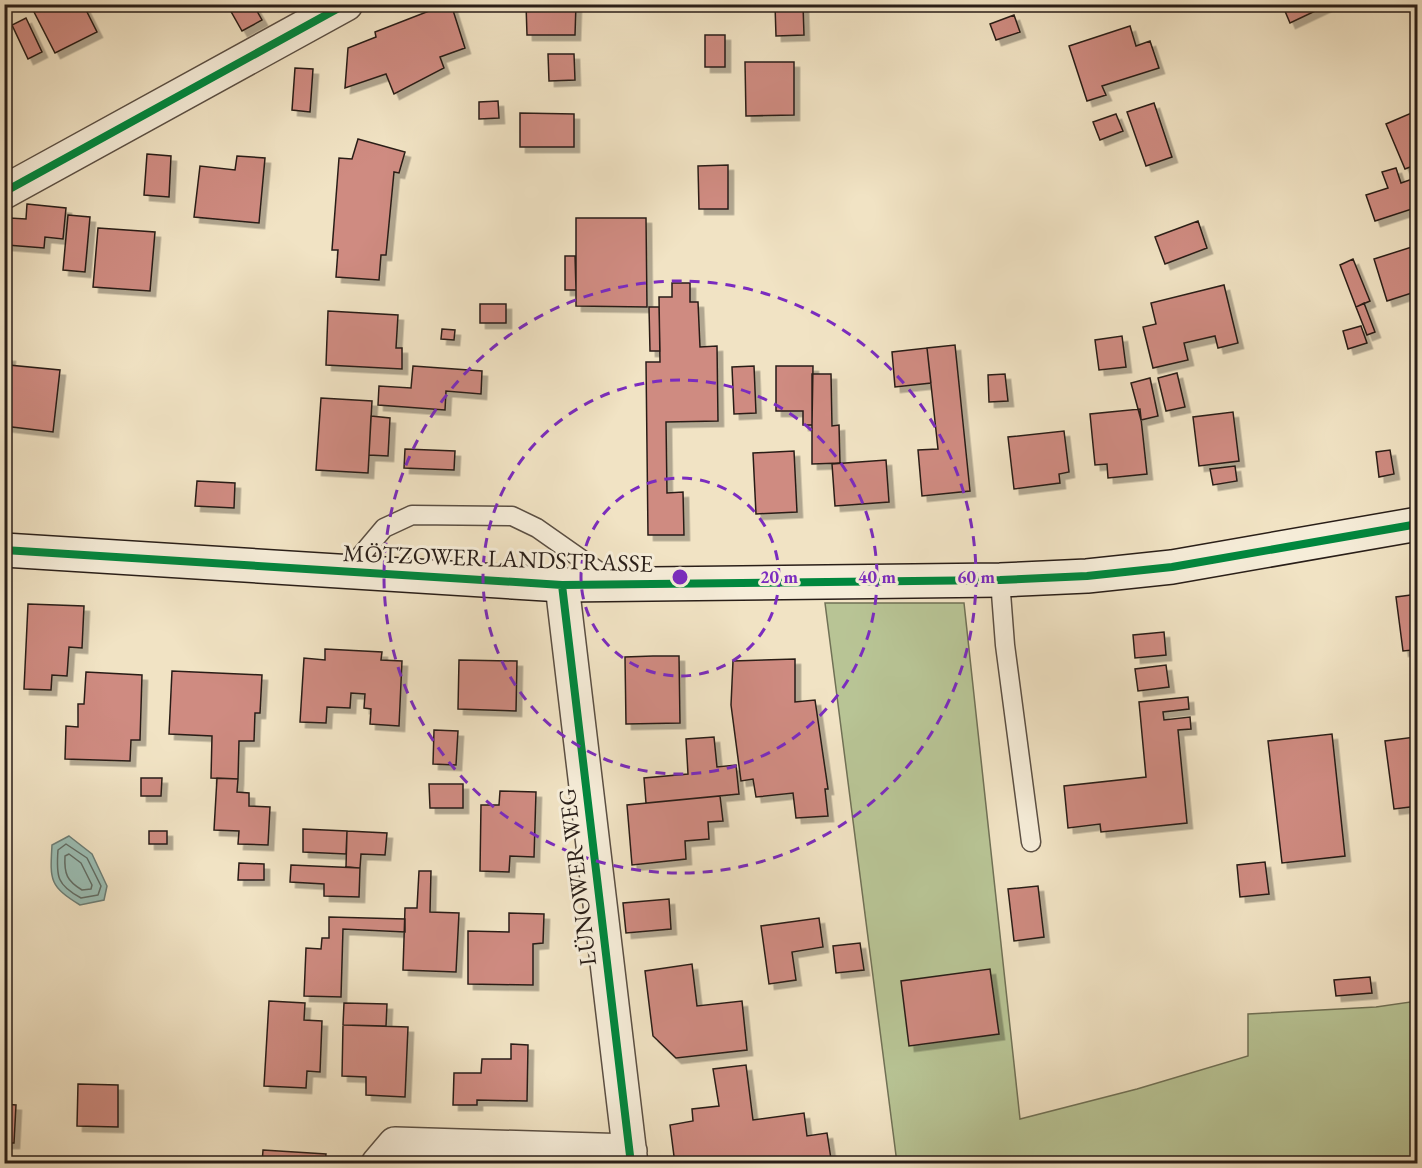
<svg xmlns="http://www.w3.org/2000/svg" width="1422" height="1168" font-family="'EB Garamond',serif">
<style>
.green{fill:#b8c495;stroke:#707156;stroke-width:1.5}
.water{fill:#9bbeb4;stroke:#6d7e76;stroke-width:1.5}
.lines{fill:none;stroke-linecap:round;stroke-linejoin:round}
.shore{stroke:#626e66;stroke-width:1.5}
.building{fill:#cf8b81;stroke:#291e18;stroke-width:1.5;filter:url(#shadow)}
.service-casing{stroke:#5b4f43;stroke-width:21}
.minor-casing{stroke:#5b4f43;stroke-width:36}
.secondary-casing{stroke:#291e18;stroke-width:36}
.service{stroke:#f6edd9;stroke-width:18}
.minor{stroke:#f6edd9;stroke-width:33}
.secondary{stroke:#f6edd9;stroke-width:33}
.cycleway-casing{stroke:#f6edd9;stroke-width:11}
.cycleway{stroke:#00873e;stroke-width:8}
.ring{fill:none;stroke:#7b2cbf;stroke-width:3;stroke-dasharray:10 8}
.labels{text-anchor:middle;dominant-baseline:central;stroke-width:6;stroke-linejoin:round;paint-order:stroke}
.street-label{font-size:24px;fill:#291e18;stroke:#f6edd9}
.centre{fill:#7b2cbf;stroke:#f6edd9;stroke-width:3}
.ring-label{font-size:18px;text-anchor:middle;font-weight:bold;fill:#7b2cbf;stroke:#f6edd9;stroke-width:6;stroke-linejoin:round;paint-order:stroke}
</style>
<defs>
<filter id="shadow"><feDropShadow dx="5.5" dy="5.5" stdDeviation="0" flood-color="#0004"/></filter>
</defs>
<rect width="100%" height="100%" fill="#f1e3c4"/>
<filter id="stains"><feTurbulence type="fractalNoise" baseFrequency=".00333" numOctaves="4"/><feColorMatrix values="0 0 0 0 .2 0 0 0 0 .09 0 0 0 0 .02 0 0 0 .5 -.17"/></filter>
<radialGradient id="worn" r=".72"><stop offset=".6" stop-color="#630" stop-opacity="0"/><stop offset="1" stop-color="#630" stop-opacity=".3"/></radialGradient>
<path class="green" d="M825,603H964L1020,1119L1137,1089L1248,1056V1014L1376,1007L1417,1001V1163H897Z"/>
<path class="water" d="M69,836L92,854L107,886L104,900L80,905C49,886 50,880 52,845Z"/>
<g class="lines">
<path class="shore" d="M66,844L87,858L101,886L98,895L81,898C57,885 56,877 58,850Z
M69,854L81,863L92,885L91,889L82,890C67,881 64,874 65,856Z"/>
</g>
<path class="building" d="M39,4H83L97,32L55,53L32,8Z
M236,4H253L262,20L242,31L229,8Z
M447,4H451L465,48L440,57L444,68L394,94L386,74L345,88L348,48L376,37L375,32Z
M526,4H576L575,35H527Z
M1282,4H1330L1290,23Z
M775,5H803L804,35L776,36Z
M1014,15L1020,32L996,40L990,24Z
M26,18L42,52L28,59L12,25Z
M1130,26L1136,46L1150,41L1159,68L1102,86L1106,95L1087,101L1069,46Z
M705,35H725V67H705Z
M548,54H574L575,80L549,81Z
M745,62H794V115L746,116Z
M295,68L313,69L310,112L292,110Z
M498,101L499,118L479,119V102Z
M1154,103L1172,157L1146,166L1127,112Z
M1416,111L1418,164L1405,169L1386,124Z
M520,113L574,114V147H520Z
M1116,114L1123,131L1100,140L1093,122Z
M358,139L405,152L399,173L394,172L386,255H381L379,280L336,277L338,250H332L339,158L352,159Z
M147,154L171,156L169,197L144,195Z
M237,156L265,158L259,223L194,217L200,166L235,170Z
M728,165V209H699L698,166Z
M1396,168L1401,183L1418,177V207L1375,221L1366,195L1388,188L1382,172Z
M27,204L66,208L63,239L45,237L44,248L7,245L10,218L26,219Z
M68,215L90,217L85,272L63,270Z
M576,218H646L647,307L576,306Z
M1198,221L1207,248L1165,264L1155,237Z
M98,228L155,232L150,291L93,287Z
M1418,245V291L1387,301L1374,259Z
M565,256H575L576,290H565Z
M1353,259L1370,301L1356,307L1340,265Z
M672,283H690V302H698L700,347L717,346L718,421L666,422L667,493L683,492L684,535H648L646,362H660L659,297H672Z
M1224,285L1238,343L1218,348L1215,336L1184,343L1188,360L1153,368L1143,327L1156,324L1151,303Z
M1364,303L1375,332L1367,335L1356,307Z
M480,304H506V323H480Z
M649,307H659L660,351H650Z
M328,311L398,315L396,348H402V369L326,365Z
M1361,326L1367,343L1348,349L1343,331Z
M442,329L455,330L454,340L441,339Z
M1122,336L1126,367L1099,370L1095,340Z
M955,345L970,491L922,496L918,450L938,449L927,348Z
M927,348L931,383L895,387L892,352Z
M4,356H10L9,365L60,370L53,432L4,426Z
M413,366L482,371L481,394L446,391L445,410L378,405L379,386L411,388Z
M754,366L756,413L734,414L732,367Z
M776,366H813L812,425H803V411H776Z
M1177,373L1185,407L1166,411L1158,378Z
M812,374H831L832,426L839,425L840,463L812,464Z
M1005,374L1008,401L989,402L988,375Z
M1150,378L1158,416L1141,420L1131,383Z
M321,398L372,401L368,473L316,470Z
M1140,409L1147,474L1108,478L1107,464L1095,465L1090,414Z
M1233,412L1239,461L1199,466L1193,417Z
M371,416L390,418L388,456L369,455Z
M1064,431L1069,472L1059,474L1060,483L1014,489L1008,437Z
M405,449L455,451L454,470L404,468Z
M1390,450L1394,474L1379,477L1376,452Z
M794,451L797,512L756,514L753,453Z
M886,460L889,502L835,506L832,464Z
M1235,466L1237,481L1213,485L1210,469Z
M197,481L235,483L234,508L195,506Z
M1418,594V656H1413L1412,650L1403,651L1396,597Z
M28,604L84,606L82,648L69,647L67,676L52,675L51,690L24,689Z
M1164,632L1166,655L1135,658L1133,635Z
M325,649L382,652L381,660L402,661L399,726L370,724L371,709L364,708L365,694L351,693L350,708L327,707L326,723L300,722L304,658L325,660Z
M653,656H679L680,723L626,724L625,657Z
M795,659V702L815,700L828,789H825L828,816L796,818L793,793L756,797L753,779L741,781L731,705L733,661Z
M459,660L517,661L516,711L458,709Z
M1166,665L1169,687L1138,691L1135,669Z
M172,671L262,675L260,713H255L254,741H239L238,779L211,778L212,736L169,734Z
M86,672L142,675L140,740H131L130,761L65,759L66,726L78,727V704H84Z
M1188,697L1189,709L1163,712L1164,720L1190,717L1191,729L1178,730L1187,823L1101,832L1100,824L1068,828L1064,786L1146,777L1139,702Z
M434,730L458,731L456,765L433,764Z
M1332,734L1345,856L1282,863L1268,741Z
M714,737L717,767L736,765L739,794L646,803L644,778L688,774L686,739Z
M1415,737L1418,806L1394,809L1385,741Z
M141,778H162L161,796H141Z
M217,778L238,779L237,792L249,793V806L270,807L268,845L238,844L239,831L214,830Z
M429,784H463V808H430Z
M500,791L536,792L534,857L510,856L509,872L480,871L481,805H499Z
M720,796L723,821L708,822L709,839L685,841L686,859L632,865L627,805Z
M303,829L347,831L346,854L303,852Z
M149,831H167V844H149Z
M347,831L387,833L385,855L361,854L360,868L346,867Z
M1265,862L1269,894L1240,897L1237,865Z
M239,863L264,864V880H238Z
M291,865L360,868L359,897L324,896V884L290,882Z
M419,871H431L430,912L459,913L456,972L403,970L405,908H417Z
M1038,886L1044,937L1014,941L1008,889Z
M669,899L671,929L626,933L623,903Z
M509,913L544,914L543,943L533,944V985L468,984V931L509,932Z
M329,917L405,919V932L343,929L341,997L304,996L306,948L321,949L322,938H329Z
M819,918L823,947L792,952L796,980L769,984L761,926Z
M860,943L864,970L836,973L833,946Z
M692,964L697,1006L742,1001L747,1050L676,1058L653,1036L645,971Z
M990,969L999,1034L909,1046L901,981Z
M1370,977L1372,993L1336,996L1334,980Z
M269,1001L305,1003L304,1020L322,1021L320,1072L307,1071L306,1088L264,1086Z
M344,1003L387,1004L386,1026L343,1025Z
M343,1025L408,1027L405,1097L366,1095V1077L342,1076Z
M511,1044L528,1045L527,1101L477,1100V1105H453L454,1073H481L482,1059H511Z
M746,1065L753,1120L804,1113L807,1136L827,1133L831,1159L797,1164H675L670,1125L693,1121L692,1109L719,1106L713,1069Z
M78,1084L118,1085V1127L77,1126Z
M4,1104L16,1105L14,1143H4Z
M263,1150L326,1154L325,1164H262Z"/>
<g class="lines">
<defs>
<path id="service" d="M347,572L384,528L412,515L512,516L537,528L614,582
M1000,580L1005,645L1031,842"/>
<path id="minor" d="M4,192L346,4
M562,585L631,1164
M378,1164L395,1144L630,1151"/>
<path id="secondary" d="M4,550L562,585L1000,580L1087,576L1172,567L1418,524"/>
</defs>
<use href="#service" class="service-casing"/>
<use href="#minor" class="minor-casing"/>
<use href="#secondary" class="secondary-casing"/>
<use href="#service" class="service"/>
<use href="#minor" class="minor"/>
<use href="#secondary" class="secondary"/>
<defs>
<path id="cycleway" d="M4,192L346,4
M4,550L562,585L1000,580L1087,576L1172,567L1418,524
M562,585L631,1164"/>
</defs>
<use href="#cycleway" class="cycleway-casing"/>
<use href="#cycleway" class="cycleway"/>
</g>
<g class="ring">
<circle cx="680" cy="577" r="99"/>
<circle cx="680" cy="577" r="197"/>
<circle cx="680" cy="577" r="296"/>
</g>
<g class="labels">
<g class="street-label">
<text transform="translate(498 558) rotate(2)">MÖTZOWER LANDSTRASSE</text>
<text transform="translate(577 877) rotate(-97)">LÜNOWER WEG</text>
</g>
</g>
<circle cx="680" cy="577" r="9" class="centre"/>
<g class="ring-label">
<text x="779" y="583">20 m</text>
<text x="877" y="583">40 m</text>
<text x="976" y="583">60 m</text>
</g>
<rect width="1422" height="1168" fill="none" stroke="#f1e3c4" stroke-width="24"/>
<rect x="6" y="6" width="1410" height="1156" fill="none" stroke="#291e18" stroke-width="3"/>
<rect x="12" y="12" width="1398" height="1144" fill="none" stroke="#291e18" stroke-width="1.5"/>
<rect width="100%" height="100%" filter="url(#stains)"/>
<rect width="100%" height="100%" fill="url(#worn)"/>
</svg>
